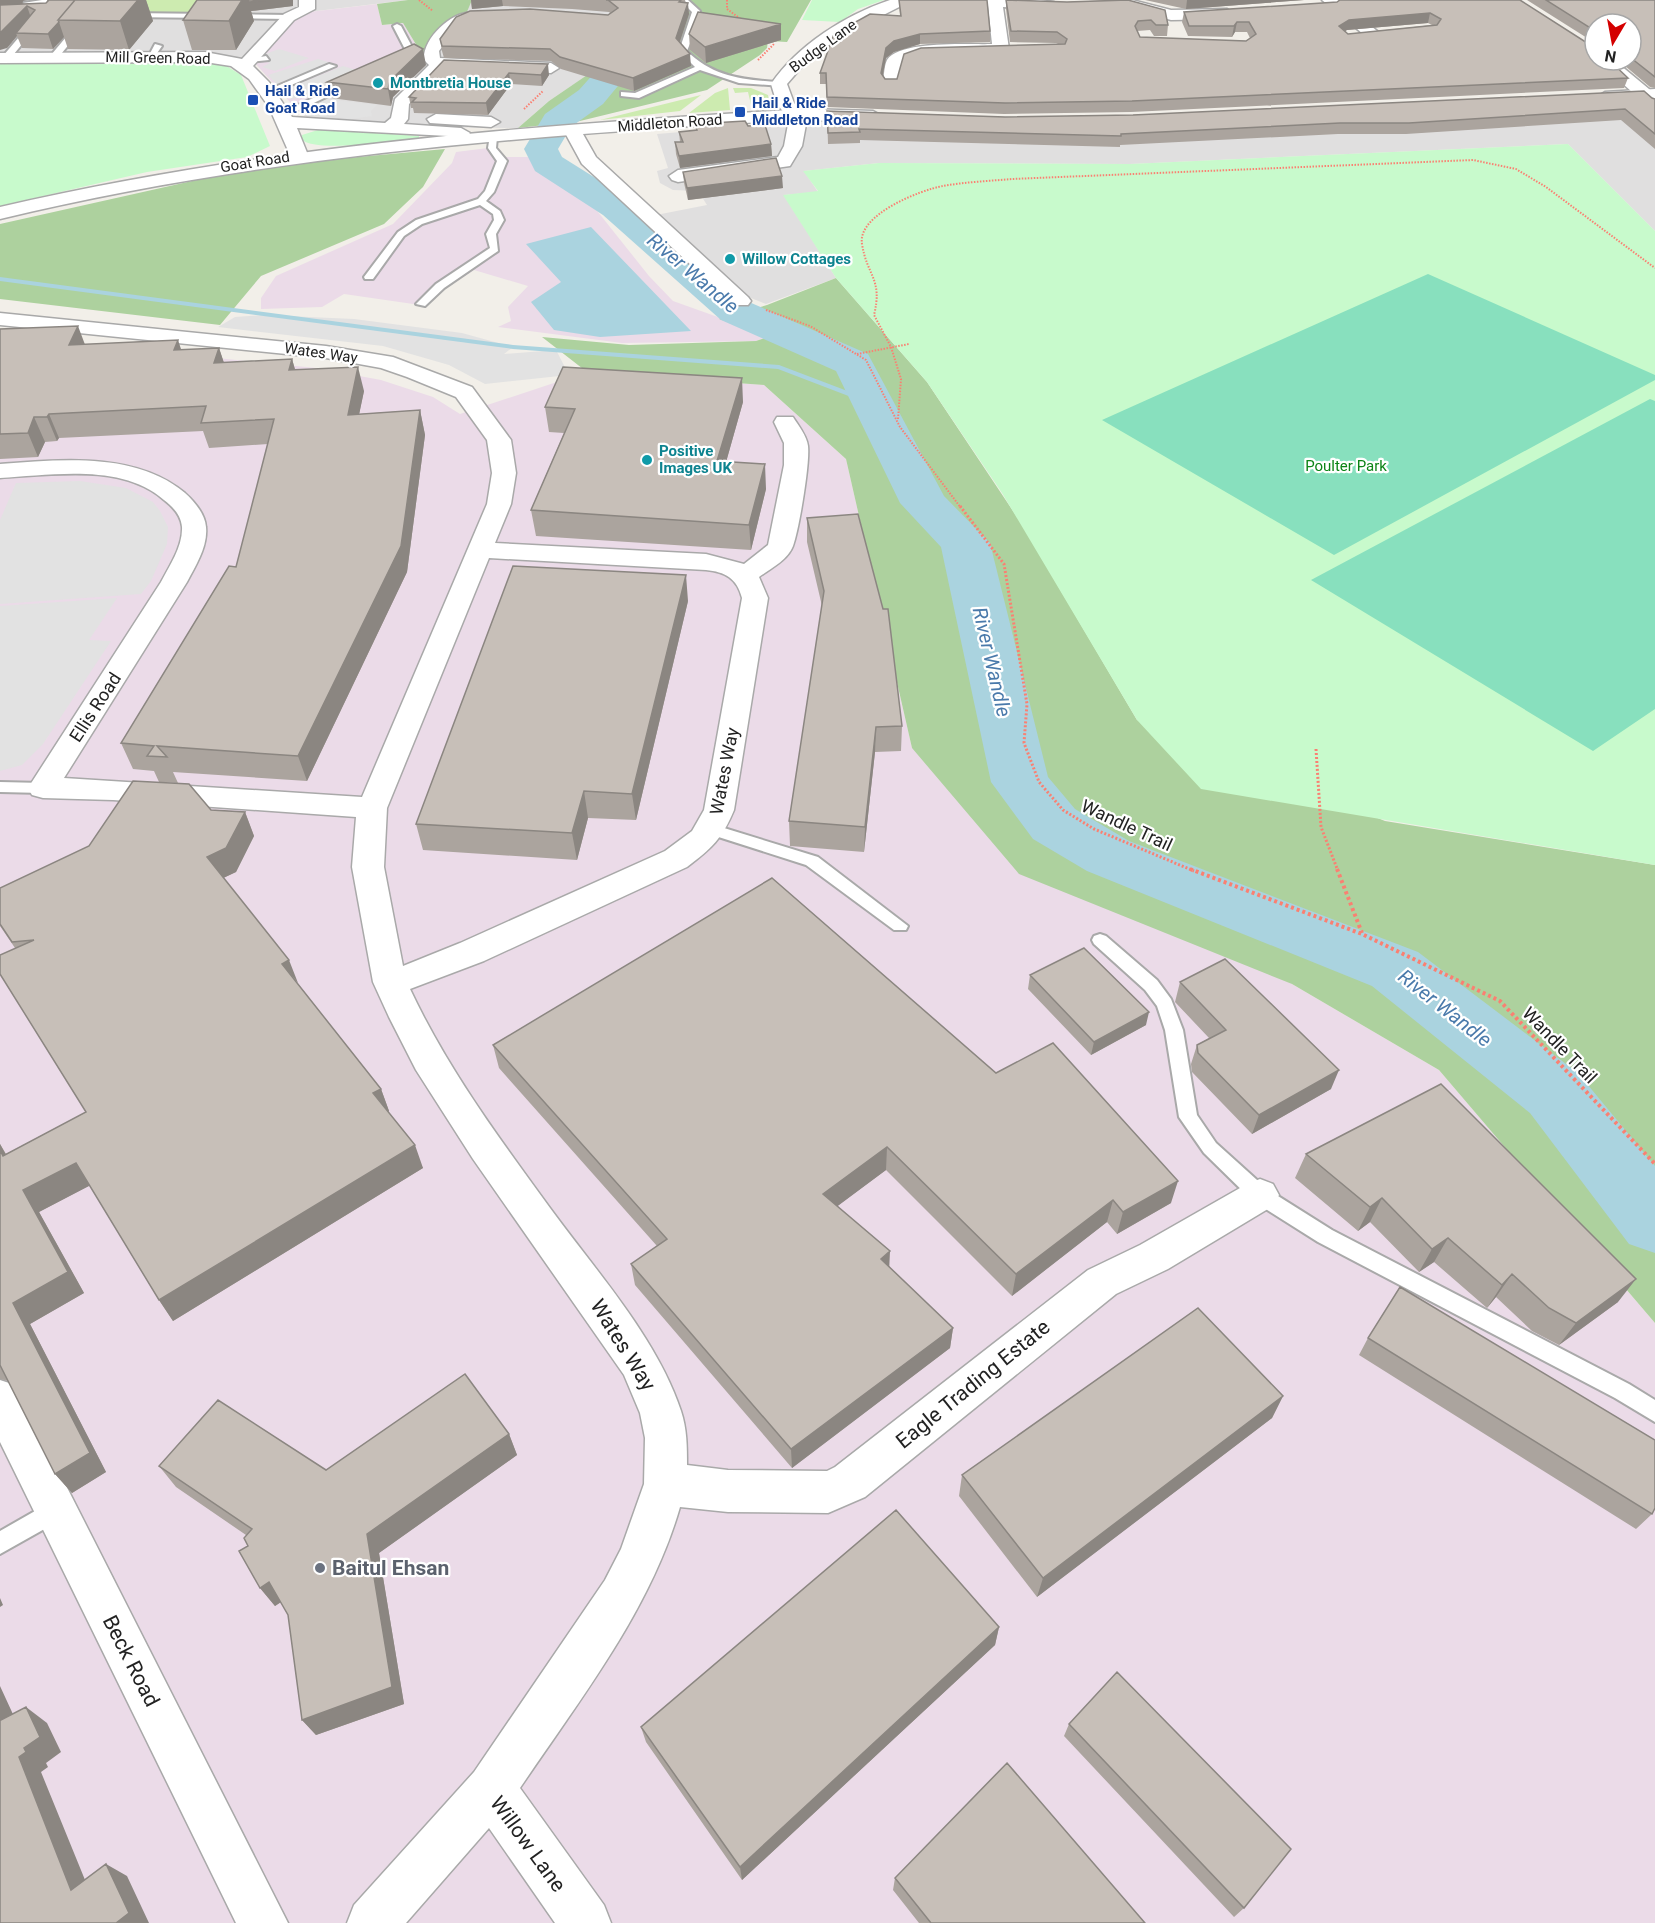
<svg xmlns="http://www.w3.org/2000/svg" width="1655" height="1923" font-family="Roboto,sans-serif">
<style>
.residential{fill:#e0dfdf}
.industrial{fill:#ebdbe8}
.grass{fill:#cdebb0}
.forest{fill:#add19e}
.park{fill:#c8facc}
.pitch{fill:#88e0be}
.parking{fill:#e2e2e2}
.water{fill:#aad3df}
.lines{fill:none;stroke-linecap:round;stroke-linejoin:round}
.stream{fill:#aad3df;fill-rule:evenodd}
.river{fill:#aad3df;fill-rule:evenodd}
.service-casing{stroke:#a9a9a9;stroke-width:4}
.minor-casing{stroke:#a9a9a9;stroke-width:3}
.tertiary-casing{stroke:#a9a9a9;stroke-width:3}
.path-far2{stroke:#fa8072;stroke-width:2;stroke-dasharray:1.5 1.5;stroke-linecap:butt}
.path-far1{stroke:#fa8072;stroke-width:3;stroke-dasharray:2 2;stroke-linecap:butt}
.path{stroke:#fa8072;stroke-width:4;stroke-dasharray:3 3;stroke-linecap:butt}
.service{fill:#fff;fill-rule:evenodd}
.minor{fill:#fff;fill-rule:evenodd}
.tertiary{fill:#fff;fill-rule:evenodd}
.wall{fill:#aba49e;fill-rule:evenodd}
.shaded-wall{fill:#8b8681}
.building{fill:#c7bfb8;stroke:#8b8681;stroke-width:1.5;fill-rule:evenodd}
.culture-dot{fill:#0f9aa8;stroke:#fff;stroke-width:2}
.transit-dot{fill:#1a4fb4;stroke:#fff;stroke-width:2}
.worship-dot{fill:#6b7280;stroke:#fff;stroke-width:2}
.labels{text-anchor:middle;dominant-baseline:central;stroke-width:4.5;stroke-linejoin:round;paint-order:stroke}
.far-street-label{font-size:15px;fill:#222;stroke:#fff}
.far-culture-label{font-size:15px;font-weight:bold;fill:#0d838f;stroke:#fff;text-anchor:start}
.far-transit-label{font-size:15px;font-weight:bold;fill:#164399;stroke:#fff;text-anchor:start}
.far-park-label{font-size:15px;fill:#0c8416;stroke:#fff}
.street-label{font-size:18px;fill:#222;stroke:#fff}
.water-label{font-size:20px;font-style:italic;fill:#4a7aab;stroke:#fff}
.near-street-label{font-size:21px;fill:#222;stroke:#fff}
.near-worship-label{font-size:21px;font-weight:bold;fill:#5b616d;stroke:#fff;text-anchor:start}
</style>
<rect width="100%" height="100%" fill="#f2efe9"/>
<path class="residential" d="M0,0H115L198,13L289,17L248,60L0,58Z
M261,0H408L292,14L201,10Z
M472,0H630L601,66L549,101L518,128L420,127L311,120L298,111L423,56L453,17Z
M1655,103V231L1568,144L1130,164L879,163L804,171L818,192L784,195L836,278L766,304L751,298L656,215L707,205L698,191L673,190L660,183L657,171L668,168L657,134L775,124Z"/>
<path class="industrial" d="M377,4L382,25L403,23L423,56L298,111L254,62L292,14Z
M488,148L493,157H528L594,207L649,276L673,301L771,336L756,341L622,343L498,327L511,321L508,307L528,286L474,270L445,289L427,306L344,294L322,307L261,309V298L276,276L393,224L452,163L456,152Z
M0,336L316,368L381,380L433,397L460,414L587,372L764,385L846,459L912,748L1292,984L1439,1070L1655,1323V1923H0Z"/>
<path class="grass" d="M115,0H261L198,13H135Z
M728,88L730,110L689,113L715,93Z
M733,88H751L768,95L769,103L752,109L748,92L735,93Z
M701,95L680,111L600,120Z"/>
<path class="forest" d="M408,0H472L466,14L453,17L423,56L403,23L382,25L377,4Z
M630,0H811L787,42L768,41L767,48L760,55L707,90L580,121L518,128L549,101L593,71Z
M445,149L423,187L384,224L261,276L220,325L0,299V224L201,179L293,163Z
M836,278L927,382L1021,523L1137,720L1385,821L1655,865V1323L1439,1070L1292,984L1019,874L912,748L846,459L764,385L587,372L542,337L629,345L756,341L770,336L719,319L767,305Z"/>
<path class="park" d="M812,0H884L858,9L840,22L802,20Z
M205,60L225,65L241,75L270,146L247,157L147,172L0,206V61Z
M321,129L419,136V138C396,140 316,154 301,139L302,135Z
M1568,144L1655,231V865L1201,789L1137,720L1002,493L927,382L836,278L783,195L818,191L803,171L879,163L1130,164Z"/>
<path class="pitch" d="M1428,274L1655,375V380L1334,555L1102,420Z
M1650,399L1655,401V709L1593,751L1311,580Z"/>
<path class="parking" d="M279,49L309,58L275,71L262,67L270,63L260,60V56Z
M318,59L338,65L281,89L268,75Z
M343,66L376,76L326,99L377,105L371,111L372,116L351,119L335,117L332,113L324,119L307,116L312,111L301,108L314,101L305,97L291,99L288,96L300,93L288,88Z
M264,315L354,319L462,333L513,347L504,354L556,350L569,375L485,384L449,365L383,346L218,327L235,317Z
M80,481L126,488L153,502L160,511L168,527L167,544L151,581L141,594L0,604V520L16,483Z
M117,598L89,640L111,641L43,744L22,765L0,771V606Z"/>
<path class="water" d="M591,227L691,331L600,337L554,330L531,302L561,282L526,244Z"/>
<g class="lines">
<path class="stream" d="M0,277L513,345L779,365L879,403L872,405L778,369L513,349L0,281Z"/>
<path class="river" d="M643,0H673V6L627,75L603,104L571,127L558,149L562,157L629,199L749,302L868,354L944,496L990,543L1048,777L1075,809L1129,841L1418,952L1578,1073L1655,1166V1253L1629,1244L1530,1113L1372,986L1087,871L1033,839L991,782L941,547L900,503L836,371L721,320L603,215L535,171L524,149L545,114L579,90L605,61L643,6Z"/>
<defs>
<path id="service" d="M42,0H94L27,5L23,3Z
M680,0H688L700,11L699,21L687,51C713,77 744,80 779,82L782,86L739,83L700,70L639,98L621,96V92L635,93L695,67L679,51L692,12Z
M128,13L289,15L293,17L289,19L125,17Z
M30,24L37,26L9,60H3V56Z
M77,24L84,26L57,59H51V55Z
M397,24L401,26L417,56L404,62L400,60L408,55L393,26Z
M155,44L162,46L153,59H147Z
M266,56L269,60L248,62L244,60Z
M329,64L336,66L270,94L263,92Z
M347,82L354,84L286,116L279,114Z
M490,135L497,137L496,148L507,161L494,192L486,201L500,211L504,220L496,234L498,251L444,288L425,306L416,304L436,284L490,248L486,234L494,220L493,214L480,205L422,224L404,236L373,279H365L364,277L398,232L416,220L478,199L485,191L497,161L488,148Z
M0,782L43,783L50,788L43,793L0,792Z
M711,824L818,857L908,926L906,930H894L806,865L706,833L703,829Z
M1100,934L1106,936L1157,980L1171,999L1183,1030L1197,1115L1216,1143L1267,1189L1332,1230L1629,1384L1655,1400V1422L1615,1398L1318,1242L1253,1201L1204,1153L1179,1117L1165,1030L1157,1006L1145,990L1094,944L1092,940L1094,936Z
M56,1499L64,1502L67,1510L64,1518L0,1554V1531Z"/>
<path id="minor" d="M299,0H315V9L294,20L253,66L269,82L292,117L385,123L391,118L395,99L429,65L424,60C422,38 455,7 478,13L481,16L458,26L439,51L440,58L551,63L559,68L551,73L445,69L409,104L408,119L404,124L461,128L470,133L467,137L297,128L308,155L299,160L290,155L269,107L249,79L231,66L205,62L0,63V53L205,52L242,59L284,14L299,7Z
M890,0H913L840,37L806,62L787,84L794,103L807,119L802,146L790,166L678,182L672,180L669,176L678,170L778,157L784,146L789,119L777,104L771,84C798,45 845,15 890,0Z
M944,0H1040L1054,2L1057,5L1049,10L1003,7L1009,49L1007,52L920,56L902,63L897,87H885L883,83C884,76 884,66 887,60C900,40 970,45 992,44L988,6L952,5Z
M1116,0H1132L1171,10L1227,9L1235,14L1227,19L1171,20L1117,5Z
M1322,0H1339L1382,35L1374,40L1368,38Z
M1596,60H1614L1655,94V108L1649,107Z
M436,114L491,117L500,122L491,127L430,123L427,119Z
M573,126L579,127L596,157L748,297L751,301L748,305H734L582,164L564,131Z
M0,313L326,346L393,357L472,387L511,440L516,473L511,504L495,543L706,554L744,564L768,545L784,465V443L774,422L777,417H793C798,425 807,436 808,446C810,464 799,529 793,546C788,560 770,569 759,577L768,598L734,810C722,839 712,848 687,867L484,961L410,989C447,1068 499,1138 550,1208C596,1271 657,1338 681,1411C687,1429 687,1447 687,1465L728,1470L827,1471L835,1467L1088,1270L1140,1245L1247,1184L1260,1179L1273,1184L1279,1195L1273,1206L1168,1269L1116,1294L865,1497L828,1513L728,1512L680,1507C650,1611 580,1699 520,1788L604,1905L611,1923H555L489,1828L406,1923H347L354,1905L474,1772L605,1580L621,1549L644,1484L645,1438L640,1413L624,1375L473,1159L416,1070L389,1017L373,982L352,867L356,817L113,800L43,798L32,795L28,788L161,582C170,565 183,546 182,527C181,515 173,507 164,500C122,463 52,475 0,478V464C60,460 135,451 185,493C194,501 205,514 206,527C208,546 196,565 187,582L64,778L362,797L487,504L492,473L487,440L456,397L407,377L381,368L326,358L0,325ZM489,558L706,570C725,572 737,578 742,598L704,810L692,831L665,851L460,943L403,966L384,867L387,808Z
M0,1380L15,1385L288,1923H236L0,1442Z"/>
<path id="tertiary" d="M1655,89V99L1605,102L1597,97L1605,92Z
M806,109L873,111L882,116L873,121C776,118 680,127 583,134C386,149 192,173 0,219V207C266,145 534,125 806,109Z"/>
</defs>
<use href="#service" class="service-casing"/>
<use href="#minor" class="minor-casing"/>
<use href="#tertiary" class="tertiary-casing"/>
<path class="path-far2" d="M419,0L433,11
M727,0V9L742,20
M758,60L774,44
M524,109L543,91
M766,310L810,326L866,360L900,427L961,508
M857,354L909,344
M898,419L901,379L891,347L874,315C883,279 867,276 862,244C857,215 920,190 943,186C965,182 989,181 1012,179L1473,160L1516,169L1546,187L1655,268"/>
<path class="path-far1" d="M960,506L1004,564L1027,704L1024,743L1039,782L1063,810L1094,829L1194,871
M1316,749L1321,827L1338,871"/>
<path class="path" d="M1190,869L1362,934L1500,1001L1655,1164
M1337,869L1362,933"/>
<use href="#service" class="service"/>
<use href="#minor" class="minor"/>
<use href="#tertiary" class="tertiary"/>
</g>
<path class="wall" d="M47,0H146L153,21L129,50L68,49L64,37L53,49L22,48L17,36L7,48L23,1V4L46,3L47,2Z
M197,0L293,6L251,11L254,21L236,50H192L183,20Z
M471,0H685L689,14L680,42L691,66L634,91L561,69L551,61L444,58L442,51L440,39L608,15L610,13L609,12L572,9L503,6L472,9Z
M899,0L990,31V42L920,44L894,52L886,58L883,75L885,79H897L1058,44L1056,43L1010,42L1006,9V0L1067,2L1109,0L1168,25L1167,36H1154L1150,30L1137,31L1140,37L1246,41L1250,38L1247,32H1235L1232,37L1188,36L1182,22L1184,12L1337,2L1339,1L1338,0H1520L1628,78L1624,88L1131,112L1004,114L827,107L826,84H820V73L900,16ZM1428,23L1432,25L1348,34L1345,31L1347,30Z
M1145,0H1304L1186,9Z
M1527,0H1655V88L1650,87L1618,60H1631V24H1595V43Z
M781,24V40L706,63L690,50L689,34Z
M444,60L549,75L542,86L511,84L488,115L414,113L413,108H411L409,97Z
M426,65L393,97L391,106L331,98L327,82Z
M1652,98L1655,99V149L1621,120L1406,134H1338L1120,145V147L860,140V143L828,144L827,111L1005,117L1133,115Z
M695,124L748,126L771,144L772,156L680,168L676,154L675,142H680L679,132L696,131Z
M683,172L783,188L688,200L684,183Z
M0,329L85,344L181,350L219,348L224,363L292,359L295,370L364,391L359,414L420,410L425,435L407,572L307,781L173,772L178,783L159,782L154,771L133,769L121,743L236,567L268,444L209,448L203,431L59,438L57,441L45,442L38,457L0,459Z
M743,402L726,462L766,489L751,550L536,536L531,510L564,433L549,432L545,407Z
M807,518L902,726L901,751L875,752L864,852L790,846L789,821L822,606L807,542Z
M688,601L636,820L588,818L577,860L423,850L416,824Z
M211,810L245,812L254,836L236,872L223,878L298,984L381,1089L389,1111L388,1112L423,1168L173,1321L159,1300L90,1185L39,1212L84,1293L30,1324L106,1472L72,1493L55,1474L8,1381L0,1379V1144L6,1154L86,1112L15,948L0,926V888Z
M1030,975L1146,1025L1091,1055L1028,989Z
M1180,982L1331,1089L1252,1134L1192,1072L1191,1064L1197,1045L1209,1038L1175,1002Z
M493,1045L996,1073L1171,1203L1117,1234L1107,1222L1012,1296L886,1170L837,1206L889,1267L953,1328L950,1348L792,1468L635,1285L631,1264L657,1246L499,1068Z
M1306,1154L1618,1302L1559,1345L1532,1331L1496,1297L1487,1308L1434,1262L1419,1272L1370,1222L1358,1231L1295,1178Z
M1368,1338L1652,1514L1636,1529L1359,1355Z
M1283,1396L1272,1418L1037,1597L959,1496L962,1475Z
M509,1434L517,1455L379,1553L404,1704L316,1735L302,1720L288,1615L281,1602L275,1606L260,1588L248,1546L246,1535L176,1487L159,1466L326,1470Z
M999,1627L995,1645L742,1880L646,1742L641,1727Z
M1069,1724L1244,1908L1234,1917L1064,1736Z
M895,1878L1145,1923H919L893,1890Z"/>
<path class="shaded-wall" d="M0,0H28L23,1L22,5L0,8Z
M138,0H146L153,21L129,50L120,21Z
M242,0H293V6L251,11L254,21L236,50L229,21Z
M471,0H502L503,6L472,9Z
M1187,0H1304L1186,9Z
M688,3L689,14L677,50L676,38Z
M27,6L32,21L16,33L17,36L7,48L0,50V33Z
M1430,13L1428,23L1347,30L1337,36L1339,26L1349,20Z
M59,22L64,37L53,49L48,34Z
M1237,22L1235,32L1232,37L1234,26Z
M781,24V40L706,63L705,47Z
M920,34V44L894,52L886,58L881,84V73L886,48L894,41Z
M423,49L426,65L393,97L391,106L388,89L390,81Z
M690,54L691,66L634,91L633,78Z
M548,64L549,75L542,86L541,75Z
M509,73L511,84L488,115L486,103Z
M771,144L772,156L680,168L679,156Z
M782,176L783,188L688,200L687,188Z
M78,326L87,350L69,345Z
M178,340L186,364L174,350Z
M219,348L227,372L214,363Z
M292,359L299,383L289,370Z
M358,367L364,391L354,439L348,415Z
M742,378L743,402L719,487L717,461Z
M420,410L425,435L407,572L307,781L298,756Z
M49,414L59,438L57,441L47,417Z
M34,417L45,442L38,457L28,433Z
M765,464L766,489L751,550L749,525Z
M686,575L688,601L636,820L632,794Z
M876,727L875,752L864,852L865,827Z
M584,791L588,818L577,860L572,833Z
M245,812L254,836L236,872L217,881L207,857Z
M289,960L298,983L282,964Z
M1149,1012L1146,1025L1091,1055L1094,1042Z
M1339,1070L1331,1089L1252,1134L1259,1115Z
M381,1089L389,1111L382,1116L373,1093Z
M0,1144L19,1178L3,1156L0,1150Z
M415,1145L423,1168L173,1321L159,1300Z
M887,1147L886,1170L823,1217V1194Z
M76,1163L91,1185L39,1212L84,1293L30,1324L106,1472L72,1493L55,1474L13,1303L23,1190Z
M1178,1181L1171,1203L1117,1234L1123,1212Z
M1382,1198L1370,1222L1358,1231L1370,1207Z
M1113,1200L1107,1222L1012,1296L1016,1274Z
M1448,1238L1434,1262L1419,1272L1432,1249Z
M890,1251L889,1273L881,1259Z
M1512,1274L1496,1297L1487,1308L1502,1285Z
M1636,1279L1618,1302L1559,1345L1576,1323Z
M953,1328L950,1348L792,1468L791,1449Z
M1283,1396L1272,1418L1037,1597L1043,1578Z
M509,1434L517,1455L379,1553L404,1704L316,1735L302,1720L367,1534Z
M269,1582L284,1600L275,1606L260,1588Z
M0,1598L3,1605L0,1607Z
M999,1627L995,1645L742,1880L740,1867Z
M0,1686L23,1736L1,1720L0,1718Z
M26,1707L47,1723L61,1752L46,1763L48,1767L41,1772L94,1902L71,1890L19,1757L24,1748Z
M106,1864L127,1876L149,1923H116Z"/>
<path class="building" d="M49,0H75L58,20L59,22L48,34L16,33L35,10L27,6L0,33V5L46,3Z
M75,0H138L120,21L58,20Z
M197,0H242L229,21L183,20Z
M248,0H268L249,2Z
M606,0H681L679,2L688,3L676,38L690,54L633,78L560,57L550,49L442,46L440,39L456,17L470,11L530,9L608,15L618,8L608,0Z
M899,0H987L990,31L920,34L894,41L886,48L881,73L885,79H897L904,54L921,48L1065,44L1067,39L1057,32L1011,31L1006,0L1067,2L1128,0L1165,10L1168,25H1156L1151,20L1138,21L1135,26L1140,37L1246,41L1256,34L1249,22H1237L1234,26H1189L1184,12L1337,2L1340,0H1520L1595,48V60H1609L1628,78L1132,101L1005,103L827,97L826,73H820L834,34L870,14L901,16ZM1430,13L1441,19L1437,25L1348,34L1339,26L1349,20Z
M1546,0H1655V77L1631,58V24H1595V31Z
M698,12L781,24L705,47L689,34Z
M414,44L423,49L390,81L388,89L327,82Z
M444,60L548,64L541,75L509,73L486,103L412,102L416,98L409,97Z
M1644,91L1652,98L1655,99V134L1625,109L1409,123H1340L1121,134V136L859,129L860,132L828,133L827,111L1005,117L1133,115Z
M745,121L748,126L765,125L771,144L679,156L675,142H683L679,132L697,130L695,124Z
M776,158L782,176L687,188L683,172Z
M78,326L69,345L178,340L174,350L219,348L214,363L292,359L289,370L358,367L348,415L420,410L401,546L298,756L157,746L167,757L147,756L154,746L121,743L229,566L236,567L274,419L201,423L206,406L49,414L47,417H34L28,433L0,434V329Z
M563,367L742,378L717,461L765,464L749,525L531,510L575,409L545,407Z
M858,514L883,609H888L902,726L876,727L865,827L789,821L824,591L807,518Z
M513,566L686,575L632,794L584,791L572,833L416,824Z
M133,781L189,784L211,810L245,812L226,848L207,857L289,960L282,964L381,1089L373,1093L415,1145L159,1300L76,1163L23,1190L68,1272L13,1303L90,1453L55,1474L0,1365V1150L3,1156L86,1112L0,974V955L34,940L12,942L0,924V888L89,846Z
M772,878L996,1073L1053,1043L1178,1181L1123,1212L1113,1200L1016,1274L887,1147L823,1194L890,1251L881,1259L953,1328L791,1449L631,1264L667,1239L493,1045Z
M1084,948L1149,1012L1094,1042L1030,975Z
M1225,959L1339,1070L1259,1115L1198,1053L1197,1045L1226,1030L1180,982Z
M1441,1084L1636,1279L1576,1323L1549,1308L1512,1274L1502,1285L1448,1238L1432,1249L1382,1198L1370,1207L1306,1154Z
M1400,1287L1655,1440V1508L1652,1514L1368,1338Z
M1198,1308L1283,1396L1043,1578L962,1475Z
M465,1374L509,1434L367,1534L392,1687L302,1720L288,1615L269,1582L260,1588L239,1551L248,1546L244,1538L252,1529L159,1466L218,1400L326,1470Z
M896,1510L999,1627L740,1867L641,1727Z
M1117,1672L1291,1849L1244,1908L1069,1724Z
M26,1707L40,1737L24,1748L26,1752L19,1757L71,1890L106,1864L129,1913L116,1923H0V1718L1,1720Z
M1007,1763L1145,1923H931L895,1878Z"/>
<g class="culture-dot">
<circle cx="378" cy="83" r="6"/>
<circle cx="730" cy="259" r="6"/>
<circle cx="647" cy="460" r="6"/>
</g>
<g class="transit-dot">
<rect x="247" y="94" width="12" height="12" rx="3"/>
<rect x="734" y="106" width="12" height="12" rx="3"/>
</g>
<circle class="worship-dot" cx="320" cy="1568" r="6"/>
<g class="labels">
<g class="far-street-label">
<text transform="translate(823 46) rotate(-36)">Budge Lane</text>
<text transform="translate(158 58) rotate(1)">Mill Green Road</text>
<text transform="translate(670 123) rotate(-4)">Middleton Road</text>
<text transform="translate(255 162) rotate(-9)">Goat Road</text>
<text transform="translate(321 353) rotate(8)">Wates Way</text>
</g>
<g class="far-culture-label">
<text x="390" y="83">Montbretia House</text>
<text x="742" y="259">Willow Cottages</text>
<text x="659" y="451">Positive<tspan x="659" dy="17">Images UK</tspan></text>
</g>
<g class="far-transit-label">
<text x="265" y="91">Hail &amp; Ride<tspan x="265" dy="17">Goat Road</tspan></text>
<text x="752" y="103">Hail &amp; Ride<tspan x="752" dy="17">Middleton Road</tspan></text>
</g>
<g class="far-park-label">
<text x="1346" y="466">Poulter Park</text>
</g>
<g class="street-label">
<text transform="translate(95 707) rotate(-57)">Ellis Road</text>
<text transform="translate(724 771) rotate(-79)">Wates Way</text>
<text transform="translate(1127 825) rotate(25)">Wandle Trail</text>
<text transform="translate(1560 1045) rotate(46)">Wandle Trail</text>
</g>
<g class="water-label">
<text transform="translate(693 273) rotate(40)">River Wandle</text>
<text transform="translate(992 662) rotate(77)">River Wandle</text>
<text transform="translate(1445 1008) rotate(38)">River Wandle</text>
</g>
<g class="near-street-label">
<text transform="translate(623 1345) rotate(58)">Wates Way</text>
<text transform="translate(973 1384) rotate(-39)">Eagle Trading Estate</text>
<text transform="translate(131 1661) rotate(63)">Beck Road</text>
<text transform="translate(528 1844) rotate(54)">Willow Lane</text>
</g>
<g class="near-worship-label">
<text x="332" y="1568">Baitul Ehsan</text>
</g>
</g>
<g transform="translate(1613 42) rotate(190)"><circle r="28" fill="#ffffff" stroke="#a7a7a7" stroke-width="1.5"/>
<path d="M0-4.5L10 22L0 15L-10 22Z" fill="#d40000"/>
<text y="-9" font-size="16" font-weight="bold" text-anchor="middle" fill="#222222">N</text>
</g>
</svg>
